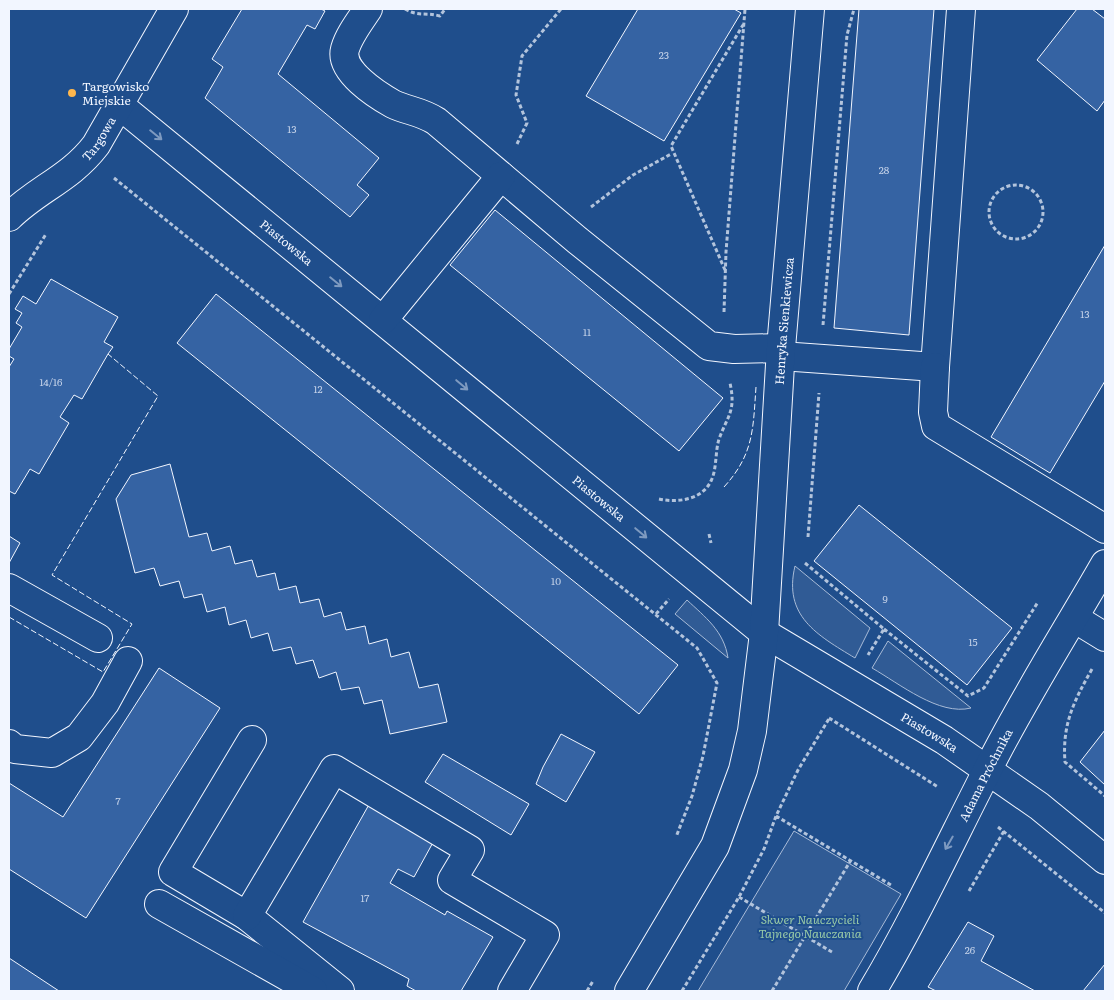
<svg xmlns="http://www.w3.org/2000/svg" width="1114" height="1000" font-family="Literata,serif">
<style>
.green{fill:#305b95;stroke:#a8bbd7}
.building{fill:#3563a3;stroke:#f2f6ff}
.lines{fill:none;stroke-linecap:round;stroke-linejoin:round}
.minor-casing{stroke:#f2f6ff;stroke-width:30}
.path{stroke:#b3c4dc;stroke-width:3;stroke-dasharray:4 2.5;stroke-linecap:butt}
.minor{stroke:#1f4e8c;stroke-width:28}
.fence{stroke:#f2f6ff;stroke-width:1;stroke-dasharray:6 2.5;stroke-linecap:butt}
.oneway{stroke:#7e9ac0}
.poi-dot{fill:#ffb74d;stroke:#1f4e8c;stroke-width:2}
.labels{text-anchor:middle;dominant-baseline:central;stroke-width:4;stroke-linejoin:round;paint-order:stroke}
.number-label{font-size:10px;fill:#c3d1e8}
.poi-label{font-size:12px;fill:#f2f6ff;stroke:#1f4e8c;text-anchor:start}
.street-label{font-size:12px;fill:#f2f6ff;stroke:#1f4e8c}
.park-label{font-size:12px;font-style:italic;fill:#97c8a6;stroke:#1f4e8c}
</style>
<rect width="100%" height="100%" fill="#1f4e8c"/>
<path class="green" d="M795,566L870,628L855,658C817,635 783,616 795,566Z
M687,600C705,617 724,631 728,658L675,614Z
M888,641L971,708C939,716 900,684 872,668Z
M794,831L901,894L844,991H698Z"/>
<path class="building" d="M242,9H321L325,11L315,29L307,25L278,74L379,158L357,185L369,195L350,217L205,98L223,67L212,59Z
M638,9H734L741,13L664,141L586,96Z
M859,9H934L909,335L834,328Z
M1077,9H1092L1105,19V100L1097,111L1037,60Z
M495,210L723,398L679,451L450,265Z
M1105,245V381L1050,473L991,437Z
M51,279L118,317L104,342L113,347L108,354L82,399L74,395L60,417L69,423L39,474L30,469L15,494L9,491V367L14,359L9,356V349L22,327L16,323L22,313L15,309L23,296L36,304Z
M216,294L678,665L639,714L177,343Z
M170,464L189,537L207,533L212,551L230,546L235,564L252,560L257,577L275,573L279,590L296,586L300,603L319,599L324,617L341,612L346,630L365,626L369,644L387,639L391,657L409,652L419,688L438,684L447,722L390,734L382,700L364,704L359,687L341,690L336,672L319,678L313,660L296,664L291,647L273,651L268,633L251,638L246,620L229,625L225,607L207,612L202,594L184,598L179,581L160,586L154,568L135,573L116,499L131,475Z
M859,505L1012,628L967,685L814,561Z
M9,536L20,543L9,563Z
M159,668L220,708L86,918L9,869V783L63,817Z
M1105,730V785L1080,762Z
M561,734L595,752L566,802L536,784L543,767Z
M443,754L529,804L511,835L425,782Z
M371,801L436,837L414,877L398,869L390,883L445,915L447,911L493,937L461,991H416L407,986L409,979L303,922Z
M968,922L994,936L981,961L1035,991H936L928,987Z
M9,958L59,991H9Z
M1105,964V991H1083Z"/>
<g class="lines">
<defs>
<g id="minor">
<path d="M368,9C360,21 349,35 345,49C339,71 377,95 393,104C408,111 420,111 436,121L577,240L709,346L734,349L781,348"/>
<path id="s1" d="M118,104L764,633L944,740L1039,806L1105,860"/>
<path id="s2" d="M9,217C37,189 70,179 96,145L174,9"/>
<path d="M383,320L501,176"/>
<path d="M781,356L935,367L961,9"/>
<path d="M935,367L933,412L936,426L1105,529"/>
<path d="M9,588L98,638"/>
<path d="M1074,618L1105,637"/>
<path d="M252,740L173,872L247,916L340,991"/>
<path d="M9,744L15,749L52,753L79,737L105,703L128,661"/>
<path d="M159,904L313,991"/>
<path d="M247,916L334,769L470,850L452,880L545,935L512,991"/>
<path id="s3" d="M629,991L715,846L743,770L752,731L764,633L781,348L810,9"/>
<path id="s4" d="M872,991C915,919 950,843 988,769C1023,699 1066,632 1105,564"/>
</g>
</defs>
<use href="#minor" class="minor-casing"/>
<path class="path" d="M405,9C419,17 426,12 440,16L445,9
M517,144L527,123L516,95L522,56L561,9
M114,178L697,648L717,683L703,756L692,796L676,837
M989 212a27 27 0 1 1 54 0a27 27 0 1 1-54 0Z
M591,207L633,175L671,154
M725,270L671,146L743,25
M9,294L46,234
M724,312L726,252L745,9
M823,325L847,35L854,9
M659,499C677,503 702,500 711,481C717,469 715,452 719,439C728,415 736,411 730,383
M709,534L711,543
M808,537L819,393
M805,563L884,629L868,655
M656,614L669,599
M884,629L968,696L984,688L1038,602
M1092,669C1074,701 1062,724 1065,762L1105,796
M829,718L938,787
M776,816L891,885
M998,827L1105,913
M969,891L1004,831
M739,897L832,952
M587,991L593,981
M682,991L739,897L764,849L776,816L798,770L830,717
M772,991L851,860"/>
<use href="#minor" class="minor"/>
<path class="fence" d="M724,487C754,454 753,429 756,387
M9,617L103,672L132,624L52,575L158,396L108,354"/>
</g>
<defs><path id="oneway-shaft" d="M-6 0H5M1.5-3L5.5 0L1.5 3" fill="none" stroke-width="1.6" stroke-linecap="round" stroke-linejoin="round" transform="scale(1.25)"/></defs>
<g class="oneway">
<use href="#oneway-shaft" transform="translate(156 135) rotate(39)"/>
<use href="#oneway-shaft" transform="translate(336 282) rotate(39)"/>
<use href="#oneway-shaft" transform="translate(462 385) rotate(40)"/>
<use href="#oneway-shaft" transform="translate(641 533) rotate(40)"/>
<use href="#oneway-shaft" transform="translate(949 843) rotate(120)"/>
</g>
<circle class="poi-dot" cx="72" cy="93" r="5"/>
<g class="labels">
<g class="number-label">
<text x="664" y="54">23</text>
<text x="292" y="128">13</text>
<text x="884" y="169">28</text>
<text x="1085" y="313">13</text>
<text x="587" y="331">11</text>
<text x="51" y="381">14/16</text>
<text x="318" y="388">12</text>
<text x="556" y="580">10</text>
<text x="885" y="598">9</text>
<text x="973" y="641">15</text>
<text x="118" y="800">7</text>
<text x="365" y="897">17</text>
<text x="970" y="949">26</text>
</g>
<g class="poi-label">
<text x="82" y="86">Targowisko<tspan x="82" dy="14">Miejskie</tspan></text>
</g>
<g class="street-label">
<text stroke="none"><textPath href="#s2" startOffset="120">Targowa</textPath></text>
<text stroke="none"><textPath href="#s1" startOffset="218">Piastowska</textPath></text>
<text stroke="none"><textPath href="#s3" startOffset="701">Henryka Sienkiewicza</textPath></text>
<text stroke="none"><textPath href="#s1" startOffset="622">Piastowska</textPath></text>
<text stroke="none"><textPath href="#s1" startOffset="1028">Piastowska</textPath></text>
<text stroke="none"><textPath href="#s4" startOffset="244">Adama Próchnika</textPath></text>
</g>
<g class="park-label">
<text x="810" y="919">Skwer Nauczycieli<tspan x="810" dy="14">Tajnego Nauczania</tspan></text>
</g>
</g>
<rect width="1114" height="1000" fill="none" stroke="#f2f6ff" stroke-width="20"/>
</svg>
